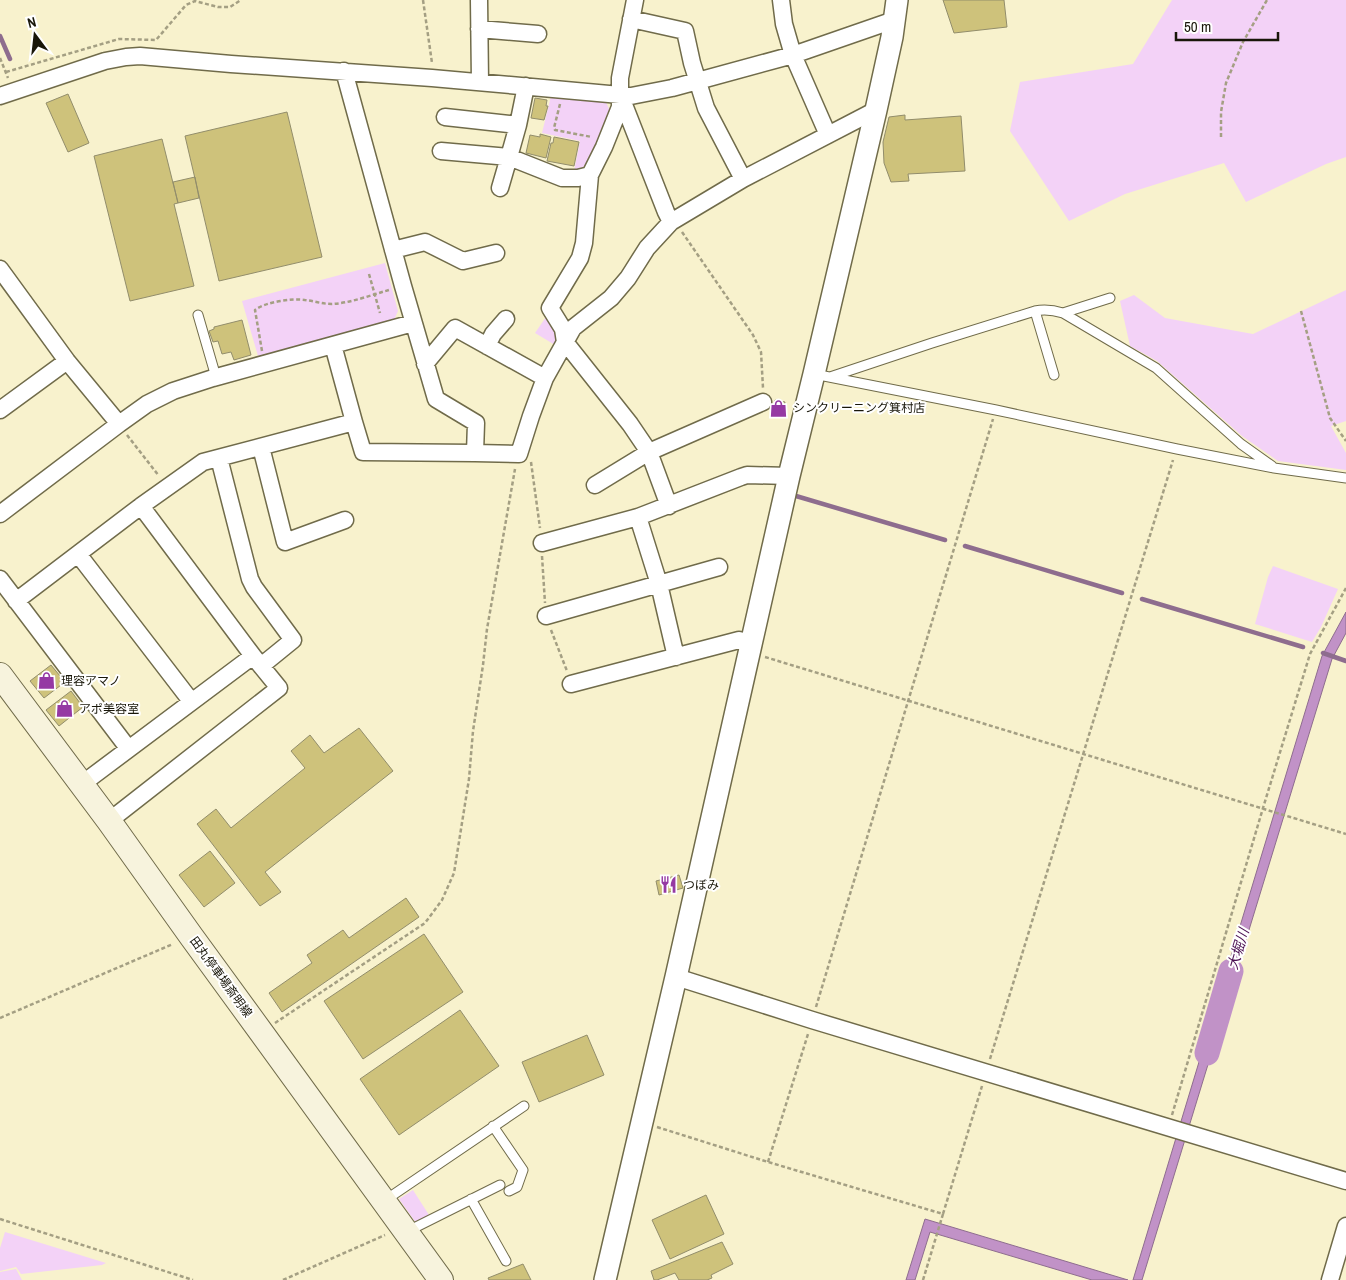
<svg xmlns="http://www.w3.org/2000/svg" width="1346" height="1280" font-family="'Archivo Narrow','Noto Sans JP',sans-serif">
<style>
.green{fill:#f3d2f7}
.water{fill:#c192c7;stroke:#8e6d8e}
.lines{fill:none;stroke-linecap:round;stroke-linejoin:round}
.stream{stroke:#8e6d8e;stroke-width:4.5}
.river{stroke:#c192c7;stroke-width:25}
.building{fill:#cec27b;stroke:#928d6b}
.service-casing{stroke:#706b4a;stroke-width:11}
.minor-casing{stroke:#706b4a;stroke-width:19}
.tertiary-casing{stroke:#706b4a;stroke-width:24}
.secondary-casing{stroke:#706b4a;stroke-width:26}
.path{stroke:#a49f83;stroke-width:2.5;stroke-dasharray:4 2.5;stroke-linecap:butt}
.service{stroke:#fff;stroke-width:9}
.minor{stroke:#fff;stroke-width:16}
.tertiary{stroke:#fff;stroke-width:21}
.secondary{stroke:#f7f3dd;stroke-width:24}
.labels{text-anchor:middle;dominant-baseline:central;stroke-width:4;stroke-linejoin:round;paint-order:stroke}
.poi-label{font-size:12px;fill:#181609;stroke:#fff;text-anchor:start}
.street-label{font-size:12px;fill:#181609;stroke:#fff}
.water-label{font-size:14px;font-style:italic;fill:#4b1153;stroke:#fff}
</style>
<rect width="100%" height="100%" fill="#f8f2cd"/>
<path class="green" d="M1172,0H1346V157L1326,164L1246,202L1224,163L1125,194L1069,221L1010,131L1020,82L1133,64Z
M551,96L605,100L611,113L592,158L585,166L574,171L580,141L542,133Z
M385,263L398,311L394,320L258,356L242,301Z
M1346,290V421L1331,426L1346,453V470L1278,461L1242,436L1157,361L1130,346L1120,301L1134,295L1165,318L1253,334Z
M546,317L551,322L558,341L555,345L535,333Z
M1273,566L1338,589L1321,627L1312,642L1255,624L1268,577Z
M413,1190L429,1215L416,1223L399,1199Z
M5,1232L106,1263L102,1265L21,1274L16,1267L0,1271V1248Z
M16,1269L22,1280H0V1272Z"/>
<path class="water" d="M1346,612V633L1332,659L1226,1005L1217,1002L1322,656Z
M1212,1019L1221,1022L1142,1280H1133Z
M925,1219L1128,1280H1092L930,1232L915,1280H906Z"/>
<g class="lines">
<path class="stream" d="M0,36L10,59
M796,496L945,540
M965,546L1122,593
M1142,599L1303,647
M1323,653L1346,661"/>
<path class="river" d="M1207,1053L1231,971"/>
</g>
<path class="building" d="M943,0H1004L1007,27L954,33Z
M68,94L89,143L68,152L46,103Z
M535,98L547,100L546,106H548L544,120L531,118Z
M287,112L322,257L219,281L185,136Z
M905,115V120L961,116L965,171L908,174L909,181L891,182L884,163L883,142L889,117Z
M540,134L551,137L546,158L526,153L530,135L540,137Z
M554,137L579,142L574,166L547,161L551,143H553Z
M162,139L178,203L174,204L194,286L130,301L94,156Z
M195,177L199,198L178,203L173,182Z
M242,320L251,355L234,360L231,352L222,354L218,341L213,342L209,331L214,329V327Z
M775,400L785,402L782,416L772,414Z
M51,665L65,682L44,698L30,681Z
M71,691L83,707L59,726L46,710Z
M359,728L393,771L265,872L281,892L260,906L197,824L216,809L231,828L305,768L291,751L310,735L324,753Z
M210,851L235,883L204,907L179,875Z
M679,875L683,888L659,895L656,881Z
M406,898L419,917L282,1012L269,993L312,963L307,955L343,930L349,938Z
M424,934L463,992L363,1059L324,1001Z
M460,1010L499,1066L399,1135L360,1079Z
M587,1035L604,1075L539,1102L522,1062Z
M706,1195L724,1234L670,1259L652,1220Z
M722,1242L733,1264L711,1275L712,1278L707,1280H679L675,1273L657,1280H654L651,1271Z
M523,1264L531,1280H489L488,1278Z"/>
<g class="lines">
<defs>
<path id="service" d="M1035,311L1054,375
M1063,313L1110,298
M198,315L216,377
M814,374L996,410L1177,449L1274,468L1346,478
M830,377L932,343L1035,311C1045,309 1053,310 1063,313L1156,368L1241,444L1272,466
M493,1126L523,1170L517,1187L509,1191
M471,1199L506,1261
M384,1201L524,1106
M408,1231L500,1185"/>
<path id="minor" d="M479,0L480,82
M635,0L620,78V107L604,147L590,175L584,243L580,258L550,308L563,329L565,342L630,424L649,452L669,506
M781,0L784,24L793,55L828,135
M631,19L685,31L692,63L706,108L743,179
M479,29L538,34
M526,86L518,125L509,157L562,178H578L590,175
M0,96L105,61L126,57L140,56L231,64L432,78L631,96L672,88L793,55L894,20
M621,97L666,212L671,222
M445,117L518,125
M441,151L509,157L500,188
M393,250L425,242L463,261L496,253
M0,269L67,361L119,424
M333,345L354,422
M487,346L493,334L506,319
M425,364L455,328L545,378
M0,410L67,361
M261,447L285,542L345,520
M475,453L519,454L531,416L545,378L573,328L611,298L628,278L647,248L671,222L743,179L876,110
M219,458L250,579L254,587L293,640L261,666
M595,485L649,452L763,402
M0,514L119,424L147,404L173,391L213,378L413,323
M638,517L659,584L676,657
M542,543L638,517L741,477L747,475L789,476
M78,554L191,701
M0,579L128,748
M16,601L141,506L203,462L354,422L363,452L475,453L476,423L436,399L403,286L344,71
M546,616L719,567
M571,684L739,640L751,643
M82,784L253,656
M109,821L279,688L253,656L141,506
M676,977L812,1020L1346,1181
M1330,1280L1346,1226"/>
<path id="tertiary" d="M605,1280L676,977L789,476L814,374L876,110L892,37L897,0"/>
<path id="secondary" d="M0,675L109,821L191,936L261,1032L441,1280"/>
</defs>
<use href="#service" class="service-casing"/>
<use href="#minor" class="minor-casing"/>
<use href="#tertiary" class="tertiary-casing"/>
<use href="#secondary" class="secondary-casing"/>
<path class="path" d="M423,0L432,63
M0,58L8,78
M6,72L119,39L156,40L186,5L195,1L218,7H230L241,0
M560,104L554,128L555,130L592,137
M1221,137V112L1226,83L1243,42L1267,0
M682,232L753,335L761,352L763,388
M369,274L380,313
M1301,311L1330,418L1346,441
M262,351L255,310C265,302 292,298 305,300C314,301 322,304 332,304C351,303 371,295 389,290
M127,435L159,476
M531,462L540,528
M542,556L545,603
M551,630L567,671
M765,657L1346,834
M816,1007L993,419
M0,1018L173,944
M275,1023L425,923L442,900L454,873L469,779L473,731L483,665L487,629L515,469
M990,1059L1173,460
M1172,1115L1263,808L1310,654L1346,588
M657,1127L768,1162L943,1214L982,1086
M768,1162L808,1034
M0,1219L193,1280
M283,1280L385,1235
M923,1280L943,1214"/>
<use href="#service" class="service"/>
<use href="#minor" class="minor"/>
<use href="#tertiary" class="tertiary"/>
<use href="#secondary" class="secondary"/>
</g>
<defs>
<symbol id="shop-bare" viewBox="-9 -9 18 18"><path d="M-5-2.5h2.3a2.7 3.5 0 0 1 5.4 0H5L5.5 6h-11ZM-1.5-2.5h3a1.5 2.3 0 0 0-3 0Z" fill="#9539a3" stroke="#fff" stroke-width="2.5" paint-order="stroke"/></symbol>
<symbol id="restaurant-bare" viewBox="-9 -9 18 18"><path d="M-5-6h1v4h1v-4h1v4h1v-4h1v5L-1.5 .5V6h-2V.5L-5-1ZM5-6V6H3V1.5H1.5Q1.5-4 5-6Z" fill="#9539a3" stroke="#fff" stroke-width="2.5" paint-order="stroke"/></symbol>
</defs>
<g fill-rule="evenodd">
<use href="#shop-bare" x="766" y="396" width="25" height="25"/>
<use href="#shop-bare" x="34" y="668" width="25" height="25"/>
<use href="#shop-bare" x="52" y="696" width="25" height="25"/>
<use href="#restaurant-bare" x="656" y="872" width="25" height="25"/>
</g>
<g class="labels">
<g class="poi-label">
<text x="793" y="408">シンクリーニング箕村店</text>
<text x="61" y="681">理容アマノ</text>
<text x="79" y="709">アポ美容室</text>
<text x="683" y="885">つぼみ</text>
</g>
<g class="street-label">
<text transform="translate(221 977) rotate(54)">田丸停車場斎明線</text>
</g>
<g class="water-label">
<text transform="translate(1238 949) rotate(-73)">大堀川</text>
</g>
</g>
<g transform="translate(35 35) rotate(345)" stroke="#ffffff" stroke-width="4" paint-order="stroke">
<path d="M0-4L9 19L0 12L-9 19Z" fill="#181609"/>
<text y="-8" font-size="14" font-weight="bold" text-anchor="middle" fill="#181609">N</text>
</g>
<path d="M1176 32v8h102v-8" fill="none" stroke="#181609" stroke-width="2.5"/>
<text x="1184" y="32" font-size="15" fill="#181609" stroke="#ffffff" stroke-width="4" paint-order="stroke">50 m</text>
</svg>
